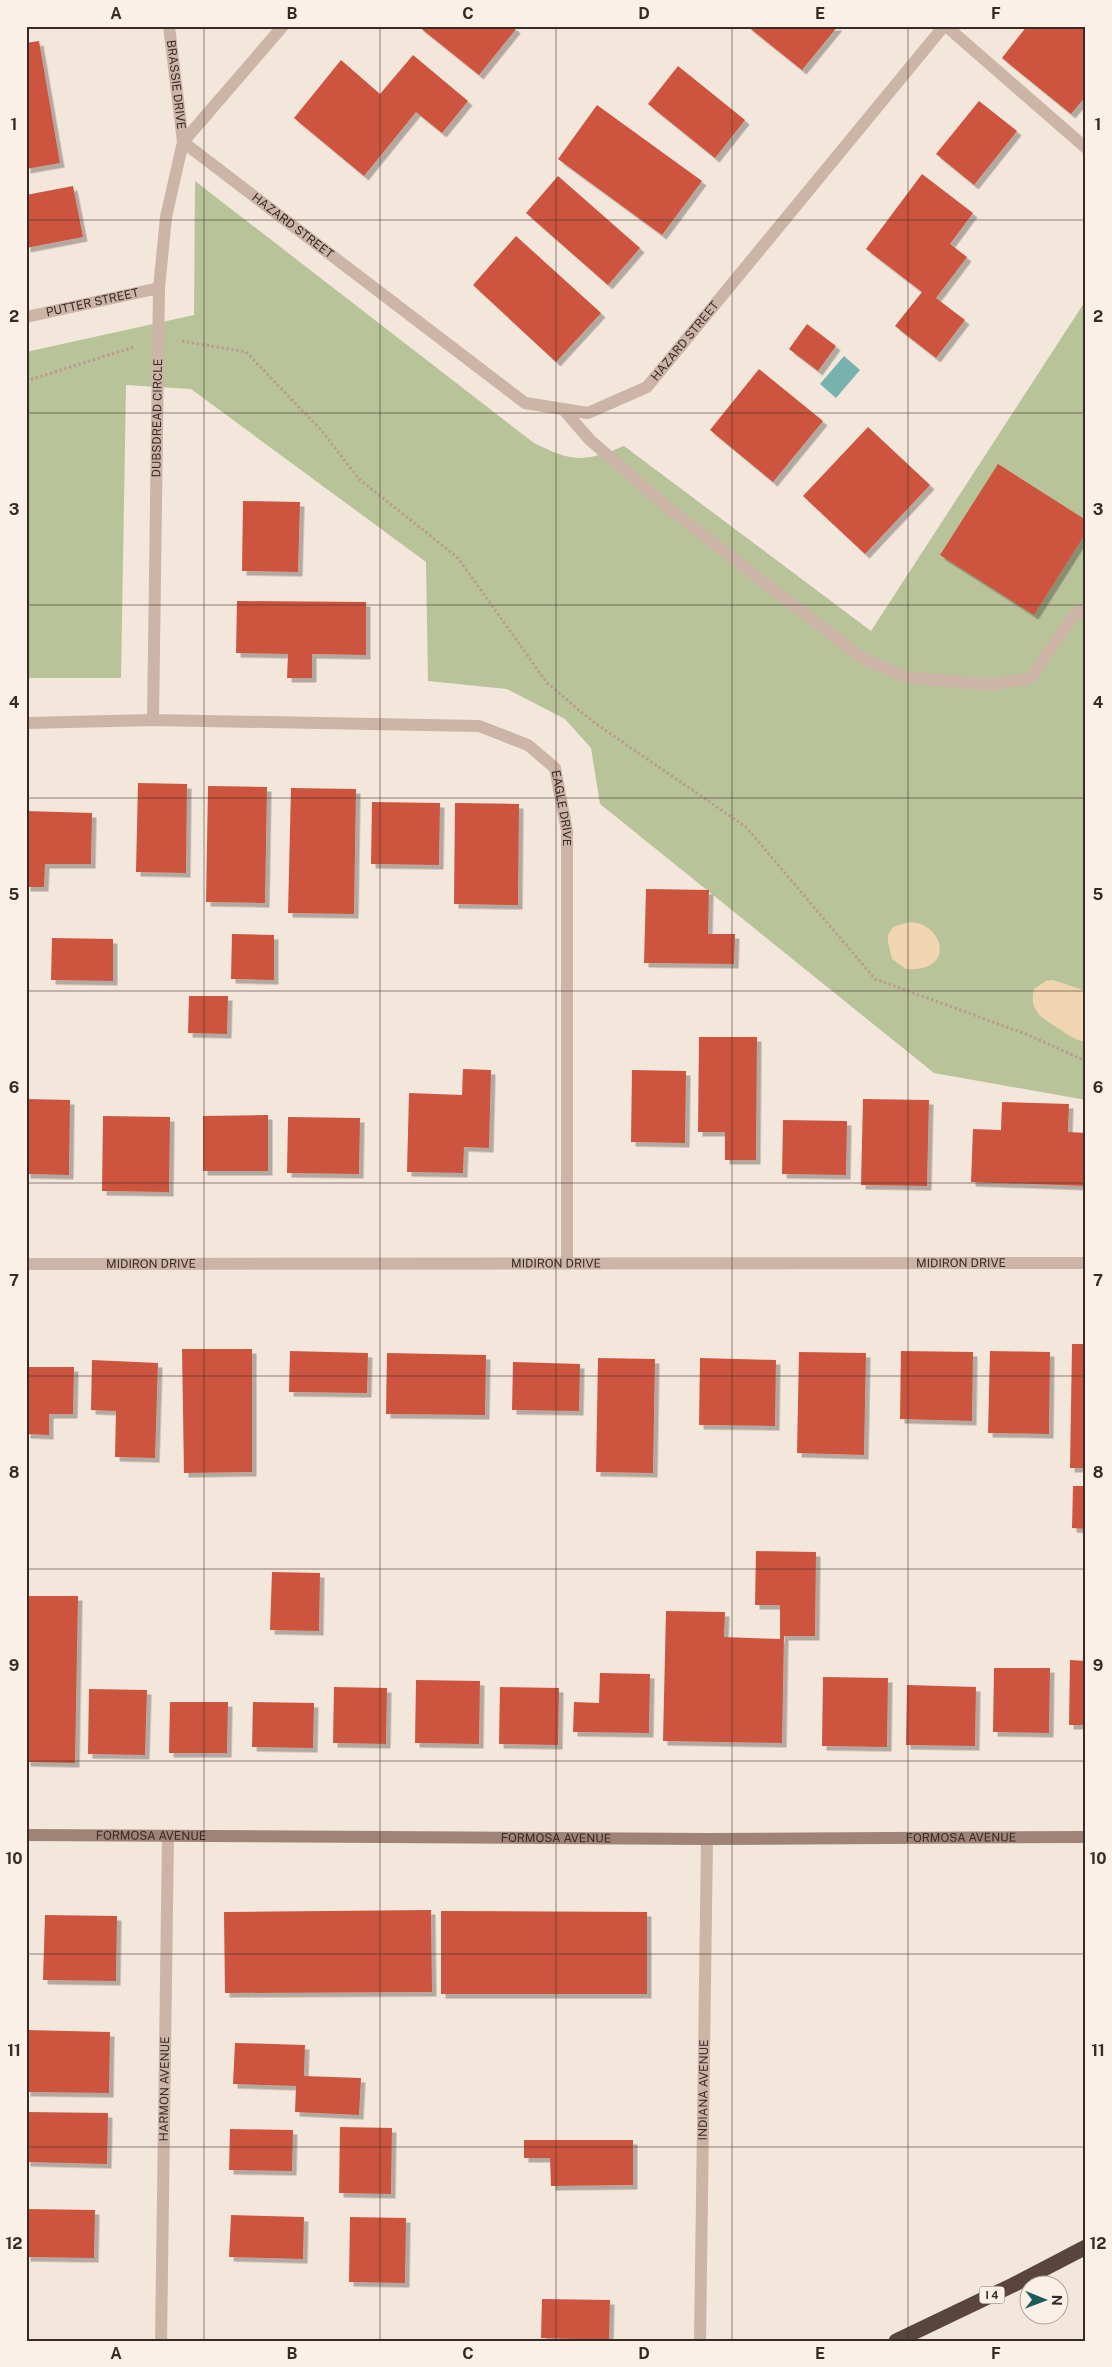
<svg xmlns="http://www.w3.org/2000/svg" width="1112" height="2367" font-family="'Public Sans',sans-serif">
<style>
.green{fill:#b9c39a}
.sand{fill:#f1d5b0}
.water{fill:#78b2af}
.building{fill:#cd553f;filter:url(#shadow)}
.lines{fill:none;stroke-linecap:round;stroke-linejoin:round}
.path{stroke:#b89e90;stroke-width:3;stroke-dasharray:2.5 2.5;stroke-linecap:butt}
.lane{stroke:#ccb4a6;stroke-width:12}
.street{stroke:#ccb4a6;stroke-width:12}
.secondary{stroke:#a08377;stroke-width:12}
.highway{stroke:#59443e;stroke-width:15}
.grid{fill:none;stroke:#382b27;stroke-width:1;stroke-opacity:0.55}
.labels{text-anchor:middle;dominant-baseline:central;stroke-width:4;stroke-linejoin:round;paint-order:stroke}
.shield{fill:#fbf0e8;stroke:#726661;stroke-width:1}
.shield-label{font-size:11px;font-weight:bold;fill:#382b27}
.street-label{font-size:12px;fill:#382b27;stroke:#fbf0e8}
.neatline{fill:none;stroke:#382b27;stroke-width:2}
.grid-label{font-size:16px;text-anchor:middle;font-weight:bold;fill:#382b27}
</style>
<defs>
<filter id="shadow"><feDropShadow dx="4.5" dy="4.5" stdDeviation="0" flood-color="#0004"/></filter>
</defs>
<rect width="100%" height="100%" fill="#f3e6db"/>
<path class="green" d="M195,181L534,443C573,462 583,463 624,446L871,631L1086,300V1100L934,1073L600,804L591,748L565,719L507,689L428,681L426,562L191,389L126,385L121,678H26V352L194,315Z"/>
<path class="sand" d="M909,922C944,922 957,973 906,969L892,959L888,942V935L893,927Z
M1053,980L1086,991V1042C1075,1040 1070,1036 1061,1030C1044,1019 1028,1012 1034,989L1046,981Z"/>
<path class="water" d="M844,356L860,370L836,398L820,384Z"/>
<path class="building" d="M418,26H513L516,29L479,75Z
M747,26H838L802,70Z
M1027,26H1086V96L1071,114L1002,58Z
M39,41L60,163L26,169V43Z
M413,55L468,101L442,133L416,112L364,176L294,118L341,60L380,94Z
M678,66L745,120L715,158L648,104Z
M979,101L1017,131L974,185L936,154Z
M597,105L702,181L662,235L558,159Z
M922,174L973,213L950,244L967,257L936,298L965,320L936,358L895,326L922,292L866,249Z
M558,176L640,248L608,285L526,213Z
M73,186L83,237L26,248V195Z
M516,236L601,313L556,362L473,285Z
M807,324L836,346L818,371L789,349Z
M759,369L823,421L773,482L710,430Z
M868,427L930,485L865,554L803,496Z
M998,464L1086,520V533L1034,615L940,555Z
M243,501L300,502L298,572L242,571Z
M237,601L366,602V655L312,654V678H287L288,654L236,653Z
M138,783L187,784L186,873L136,872Z
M208,786L267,787L265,903L206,902Z
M291,788L356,789L354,914L288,913Z
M372,802L440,803L439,865L371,864Z
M455,803L519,804L518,905L454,904Z
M26,811L92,813L91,864H45L44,887H26Z
M646,889L709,890L708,934H735L734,964L644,963Z
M232,934L274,935V980L231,979Z
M52,938L113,939V981L51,980Z
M189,996H228L227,1034L188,1033Z
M699,1037H757L756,1160H725V1132H698Z
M463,1069L491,1070L489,1148L464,1147L463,1173L407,1172L409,1093L462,1095Z
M632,1070L686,1071L685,1143L631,1142Z
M26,1099L70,1100L69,1175L26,1174Z
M863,1099L929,1100L927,1186L861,1185Z
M1002,1102L1069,1104L1068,1132L1086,1133V1186L971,1182L973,1129L1001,1130Z
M268,1115V1171H203V1116Z
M103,1116L170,1117L169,1192L102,1191Z
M288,1117L360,1118L359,1174L287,1173Z
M783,1120L847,1121L846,1175L782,1174Z
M1072,1344H1086V1468H1070Z
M182,1349H252V1472L184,1473Z
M290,1351L368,1353L367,1393L289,1392Z
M901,1351L973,1352L972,1421L900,1419Z
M990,1351L1050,1352L1049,1434L988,1433Z
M799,1352L866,1353L864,1455L797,1453Z
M387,1353L486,1355L485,1415L386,1414Z
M598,1358L655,1359L653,1473L596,1472Z
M700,1358L776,1360L775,1426L699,1425Z
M92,1360L158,1363L155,1458L115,1457L116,1411L91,1410Z
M513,1362L580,1364L579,1411L512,1410Z
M26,1367H74L73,1414H49V1435L26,1434Z
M1073,1486H1086V1529L1072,1528Z
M756,1551L816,1552L815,1636H784L782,1743L663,1741L666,1611L725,1612L724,1637L780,1639V1605H755Z
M272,1572L320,1573L319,1631L270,1630Z
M26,1596H78L75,1763L26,1762Z
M1070,1660L1086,1661V1725H1069Z
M994,1668H1050L1049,1733L993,1732Z
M600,1673L650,1674L649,1733L573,1732L574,1702L599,1703Z
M823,1677L888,1678L887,1747L822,1746Z
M416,1680L480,1681L479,1744L415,1743Z
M907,1685L976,1687L975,1746L906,1745Z
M334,1687L387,1688L386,1744L333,1743Z
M500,1687L559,1688L558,1745L499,1744Z
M89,1689L147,1690L145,1755L88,1754Z
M170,1702H228L227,1753H169Z
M253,1702L314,1703L313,1748L252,1747Z
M431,1910L432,1992L225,1993L224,1912Z
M441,1911L647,1912V1994H441Z
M45,1915L117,1916L116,1981L43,1980Z
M26,2030L110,2032L109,2093L26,2092Z
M235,2043L305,2045L304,2076L361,2078L359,2115L295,2112L296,2086L233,2084Z
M26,2112L108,2113L107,2164L26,2162Z
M340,2127L392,2128L391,2194L339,2193Z
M230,2129L293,2130L292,2171L229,2170Z
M524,2140H633V2185L551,2186L550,2158H524Z
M26,2209L95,2210L94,2258L26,2257Z
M231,2215L304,2217L303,2259L229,2257Z
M350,2217L406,2218L405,2283L349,2282Z
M542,2299L610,2300L609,2340L541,2338Z"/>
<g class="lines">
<path class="path" d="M182,341L246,352L321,430L359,479L458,558L547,683L592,721L746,827L875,979L1026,1034L1086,1061
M26,381L134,347"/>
<path class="lane" d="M946,26L1086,148
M563,409L590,440L667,507L862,658L905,677L991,685L1031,678L1073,616L1086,608"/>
<g class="street">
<path id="s1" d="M169,26L183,142"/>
<path id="s2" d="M183,142L525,403L588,413L647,387L944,26"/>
<path id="s3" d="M26,317L159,288"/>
<path id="s4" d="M153,720L159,288L166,217L183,142L283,26"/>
<path id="s5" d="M26,723L153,720L479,726L528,745L555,768L567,831V1263"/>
<path id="s6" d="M26,1264L1086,1263"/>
<path id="s7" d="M161,2341L168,1836"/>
<path id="s8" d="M700,2341L707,1839"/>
</g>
<path class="secondary" id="s9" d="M26,1835L707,1839L1086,1837"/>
<path class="highway" d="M896,2341L1013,2285L1086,2247"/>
</g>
<path class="grid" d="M204,26V2341M380,26V2341M556,26V2341M732,26V2341M908,26V2341M26,220H1086M26,413H1086M26,605H1086M26,798H1086M26,991H1086M26,1183H1086M26,1376H1086M26,1569H1086M26,1761H1086M26,1954H1086M26,2147H1086"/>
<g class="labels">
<rect class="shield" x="979.5" y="2286.5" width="25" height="17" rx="4"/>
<g class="shield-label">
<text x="992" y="2295">I 4</text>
</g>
<g class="street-label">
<text stroke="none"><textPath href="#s1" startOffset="59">BRASSIE DRIVE</textPath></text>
<text stroke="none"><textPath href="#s2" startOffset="138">HAZARD STREET</textPath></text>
<text stroke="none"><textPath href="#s3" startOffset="68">PUTTER STREET</textPath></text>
<text stroke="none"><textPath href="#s2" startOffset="618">HAZARD STREET</textPath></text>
<text stroke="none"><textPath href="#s4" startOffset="302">DUBSDREAD CIRCLE</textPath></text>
<text stroke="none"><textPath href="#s5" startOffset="582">EAGLE DRIVE</textPath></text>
<text stroke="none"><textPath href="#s6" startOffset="530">MIDIRON DRIVE</textPath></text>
<text stroke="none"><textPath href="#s6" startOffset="935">MIDIRON DRIVE</textPath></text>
<text stroke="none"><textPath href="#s6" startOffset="125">MIDIRON DRIVE</textPath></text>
<text stroke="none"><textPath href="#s9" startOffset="125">FORMOSA AVENUE</textPath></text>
<text stroke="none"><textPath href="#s9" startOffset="530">FORMOSA AVENUE</textPath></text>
<text stroke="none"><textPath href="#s9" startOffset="935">FORMOSA AVENUE</textPath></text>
<text stroke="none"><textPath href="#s7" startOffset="252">HARMON AVENUE</textPath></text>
<text stroke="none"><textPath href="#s8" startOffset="251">INDIANA AVENUE</textPath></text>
</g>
</g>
<rect width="1112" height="2367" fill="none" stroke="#fbf0e8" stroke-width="55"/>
<g transform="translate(1044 2300) rotate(91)"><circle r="24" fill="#fbf0e8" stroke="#ada19b"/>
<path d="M0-4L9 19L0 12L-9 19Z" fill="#1a5c5b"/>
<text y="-8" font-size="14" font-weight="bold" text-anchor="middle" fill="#382b27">N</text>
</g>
<rect x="28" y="28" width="1056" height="2312" class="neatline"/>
<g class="grid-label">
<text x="116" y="19">A</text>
<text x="292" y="19">B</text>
<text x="468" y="19">C</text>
<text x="644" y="19">D</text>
<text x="820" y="19">E</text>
<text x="996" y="19">F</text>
<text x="14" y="130">1</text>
<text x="1098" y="130">1</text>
<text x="14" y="322">2</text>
<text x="1098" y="322">2</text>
<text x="14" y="515">3</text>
<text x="1098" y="515">3</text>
<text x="14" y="708">4</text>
<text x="1098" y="708">4</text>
<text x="14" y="900">5</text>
<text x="1098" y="900">5</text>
<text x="14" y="1093">6</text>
<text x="1098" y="1093">6</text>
<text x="14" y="1286">7</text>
<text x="1098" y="1286">7</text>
<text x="14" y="1478">8</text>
<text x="1098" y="1478">8</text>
<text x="14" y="1671">9</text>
<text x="1098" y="1671">9</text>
<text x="14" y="1864">10</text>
<text x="1098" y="1864">10</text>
<text x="14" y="2056">11</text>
<text x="1098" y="2056">11</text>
<text x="14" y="2249">12</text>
<text x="1098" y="2249">12</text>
<text x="116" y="2359">A</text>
<text x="292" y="2359">B</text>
<text x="468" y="2359">C</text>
<text x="644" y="2359">D</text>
<text x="820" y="2359">E</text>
<text x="996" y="2359">F</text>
</g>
</svg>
